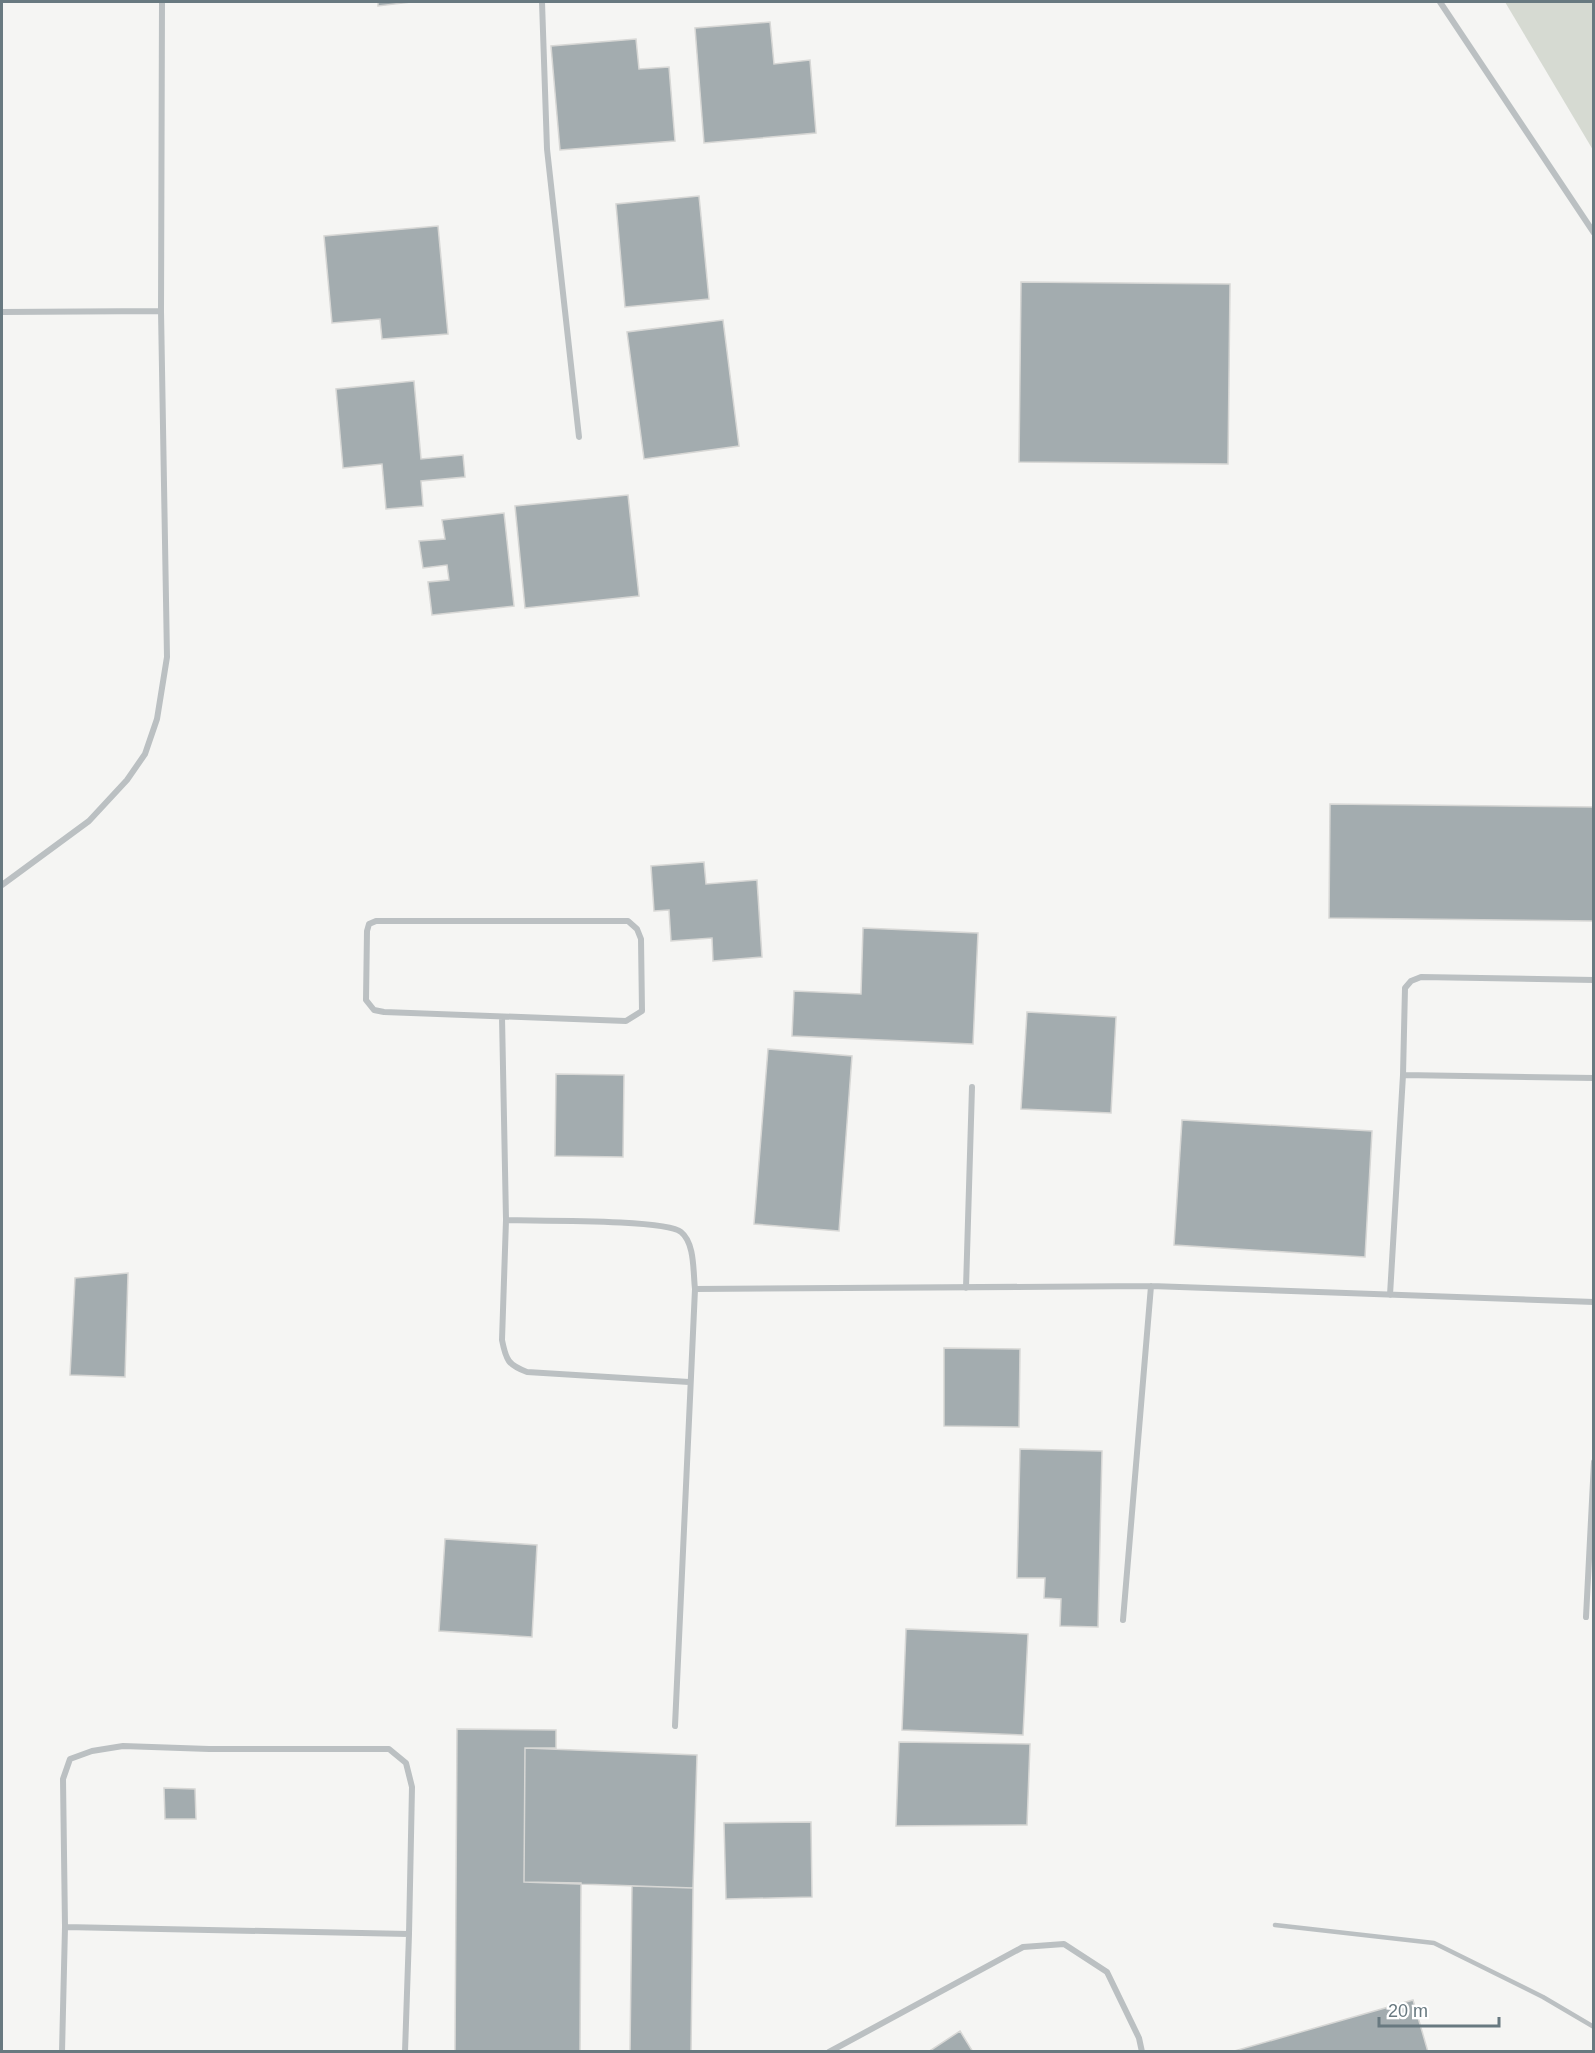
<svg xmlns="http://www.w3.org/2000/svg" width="1595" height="2053" font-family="Arial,sans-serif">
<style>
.green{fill:#d6dad2}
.building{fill:#a3acaf;stroke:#d7d7d5;stroke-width:1.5}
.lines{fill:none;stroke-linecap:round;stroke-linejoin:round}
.lane{stroke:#bbc0c2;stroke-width:4.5}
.street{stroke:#bbc0c2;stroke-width:6}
</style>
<rect width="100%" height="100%" fill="#f5f5f3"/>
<path class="green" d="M1505,2H1593V150Z"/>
<path class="building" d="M378,2H411L378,6Z
M770,22L774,64L810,60L816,133L704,143L695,28Z
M636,39L639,69L669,67L675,141L560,150L551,46Z
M699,196L709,299L625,307L616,204Z
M438,226L448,334L382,339L380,319L332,323L324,236Z
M1021,282L1230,284L1228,464L1019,462Z
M723,320L739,446L644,459L627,332Z
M414,381L421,459L463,455L465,477L421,481L423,506L386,509L382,464L343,468L336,389Z
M628,495L639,596L525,608L515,506Z
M504,513L514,606L432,615L428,582L449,580L447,565L423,568L419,541L445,539L442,520Z
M1330,804L1594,807V921L1329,918Z
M704,862L706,884L757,880L762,957L713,961L712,938L671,941L669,910L654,911L651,866Z
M863,928L978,933L973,1044L792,1036L794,991L861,994Z
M1027,1012L1116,1017L1111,1113L1021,1109Z
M768,1049L852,1056L839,1231L754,1224Z
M556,1074L624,1075L623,1157L555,1156Z
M1182,1120L1372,1131L1365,1257L1174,1245Z
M128,1273L125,1377L70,1375L75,1278Z
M944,1348L1020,1349L1019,1427L944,1426Z
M1020,1449L1102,1451L1098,1627L1060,1626L1061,1599L1044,1598L1045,1578H1017Z
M445,1539L537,1545L532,1637L439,1631Z
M906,1629L1028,1634L1023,1735L902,1730Z
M457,1729L556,1730V1748H525L524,1882L581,1883L580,2052H455Z
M899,1742L1030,1744L1027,1825L896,1826Z
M525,1748L697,1755L693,1888L524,1882Z
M164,1788L195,1789L196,1819H165Z
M811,1822L812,1897L726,1899L724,1823Z
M632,1886L693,1888L691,2052H630Z
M1413,2000L1428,2052H1231Z
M960,2031L973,2052H928Z"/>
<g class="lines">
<path class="lane" d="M1275,1925L1434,1943L1543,1997L1594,2027"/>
<path class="street" d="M542,2L547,149L579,437
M1440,2L1594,233
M2,312L161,311
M2,885L89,821L127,780L145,754L157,719L167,657L161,311L162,2
M376,921H628L637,929L641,939L642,1011L626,1021L384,1012L374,1010L366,1000L367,931L369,924Z
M502,1017L506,1220L502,1340C506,1360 508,1365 527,1372L689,1382
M1403,1075L1594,1078
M506,1220C534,1221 666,1219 681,1232C695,1243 693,1272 695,1289L675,1726
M966,1288L972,1087
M695,1289L1151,1286L1594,1302
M1390,1295L1403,1075L1405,988L1411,981L1421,977L1594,980
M1586,1617L1594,1462
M1123,1620L1151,1286
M65,1927L409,1934
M62,2052L65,1927L63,1779L70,1759L92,1751L123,1746L209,1749H389L406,1763L412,1787L409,1934L405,2052
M829,2052L1023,1947L1064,1944L1107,1972L1139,2038L1142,2052"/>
</g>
<rect width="1595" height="2053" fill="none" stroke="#687980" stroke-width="6"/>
<path d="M1379 2017v9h120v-9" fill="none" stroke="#687980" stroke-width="3"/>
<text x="1388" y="2017" font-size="18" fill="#687980" stroke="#ffffff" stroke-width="4.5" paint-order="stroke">20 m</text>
</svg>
